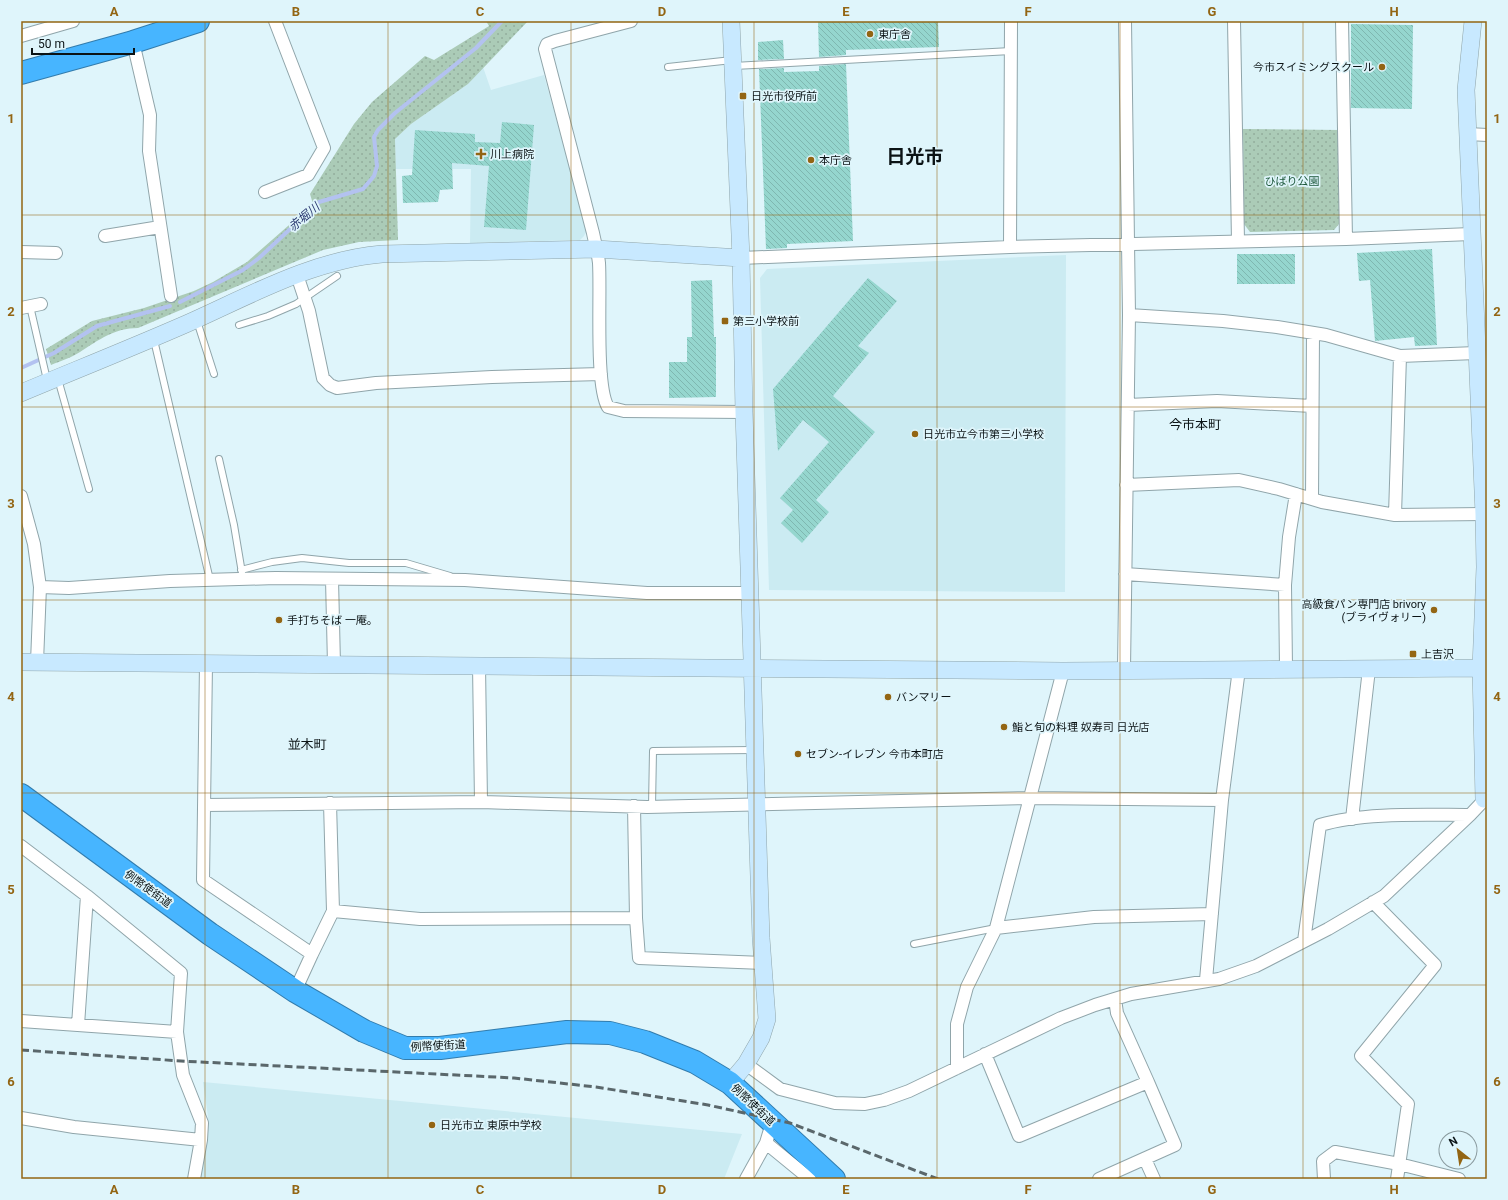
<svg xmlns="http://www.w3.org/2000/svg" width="1508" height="1200" font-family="Roboto,'Noto Sans JP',sans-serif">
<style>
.built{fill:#cbebf2}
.park{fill:url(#park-dots)}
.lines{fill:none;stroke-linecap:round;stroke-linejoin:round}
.stream{stroke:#b3c2f0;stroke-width:4}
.building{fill:url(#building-back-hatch)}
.lane-casing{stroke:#90a5aa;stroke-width:8}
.street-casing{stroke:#90a5aa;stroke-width:14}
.secondary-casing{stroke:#90a5aa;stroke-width:18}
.highway-casing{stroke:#327cad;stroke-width:24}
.lane{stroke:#fff;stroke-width:6}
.street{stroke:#fff;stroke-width:12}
.secondary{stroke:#c8e9ff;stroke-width:17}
.highway{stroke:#47b5ff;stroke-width:22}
.rail{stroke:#5a676b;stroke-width:3;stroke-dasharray:8 4;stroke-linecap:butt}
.grid{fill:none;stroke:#936513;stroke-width:1;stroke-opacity:0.55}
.poi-dot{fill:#936513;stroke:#dff5fb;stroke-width:1.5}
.labels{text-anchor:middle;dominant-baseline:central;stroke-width:3.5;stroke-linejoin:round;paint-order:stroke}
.poi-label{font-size:11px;fill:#0b1315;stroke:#dff5fb;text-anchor:start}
.park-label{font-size:11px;fill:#1d583b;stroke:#dff5fb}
.street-label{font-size:11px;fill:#0b1315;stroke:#dff5fb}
.water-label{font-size:12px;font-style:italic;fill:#29376f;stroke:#dff5fb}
.quarter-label{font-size:13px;fill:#0b1315;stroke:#dff5fb}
.town-label{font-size:19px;font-weight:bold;fill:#0b1315;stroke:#dff5fb}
.neatline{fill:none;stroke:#936513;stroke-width:1.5}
.grid-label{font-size:13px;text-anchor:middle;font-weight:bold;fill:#936513}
</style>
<defs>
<pattern id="park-dots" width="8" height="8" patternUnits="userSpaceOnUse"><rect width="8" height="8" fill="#abcbb7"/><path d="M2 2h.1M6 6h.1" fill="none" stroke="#92ad9c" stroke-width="1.8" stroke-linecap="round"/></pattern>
<pattern id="building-back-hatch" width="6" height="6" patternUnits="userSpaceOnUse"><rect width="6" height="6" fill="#95d6ce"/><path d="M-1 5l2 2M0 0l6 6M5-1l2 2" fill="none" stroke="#7fb7b0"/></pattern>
</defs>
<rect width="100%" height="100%" fill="#dff5fb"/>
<path class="built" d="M483,67L491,90L544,75L587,230L584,236L580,240L470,243L471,169H396L395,139L411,124L468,84Z
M1066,255L1065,592L769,590L760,278L767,269Z
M203,1082L742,1134L724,1179H200L208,1117Z"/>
<path class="park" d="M486,21H528L468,84L411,124L395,139L398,240L359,242L323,250L138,328C114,328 99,340 80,352C71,358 60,361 51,365L46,349L92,321L144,308L194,291L213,282L247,262L313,204L310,194L354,124L372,102L425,56L434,60L489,26Z
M1243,129L1340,130L1339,224L1334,230L1250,232L1244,224Z"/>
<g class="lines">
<path class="stream" d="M180,302L243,270L259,258L319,202L363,189L374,176L377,166L374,137L378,130L395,113L476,48L502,21
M21,368L54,353L97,326L170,306"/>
</g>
<path class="building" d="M818,21H938L939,47L846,50V55L819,57Z
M1351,24L1413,25L1412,109L1351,108Z
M783,40L784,59L758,60V42Z
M846,64L853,241L787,244V248L766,249L759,69L784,68V72L819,71V66Z
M502,122L534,125L526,230L484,227L489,166L452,163L453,189L440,190L438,202L403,203L402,176L412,175L415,130L475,134V142L500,143Z
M1432,249L1437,345L1415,346L1414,337L1375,341L1370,280L1359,281L1357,253Z
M1237,254H1295V284H1237Z
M868,278L897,301L858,346L869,353L833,396L875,432L816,500L829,512L802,543L781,523L793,510L780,498L829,442L803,420L778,451L773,389Z
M712,280L714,337H716V397L669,398V362H687V337H692L691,281Z"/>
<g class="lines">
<defs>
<path id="lane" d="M734,66L1011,51
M668,67L732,60
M30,306L47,380
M197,321L214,374
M239,325L268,316L296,304L337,276
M154,340L210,580
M58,379L89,489
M219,459L234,525L242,573
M241,570L272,562L302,558L349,563H406L450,576
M652,807L653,751L754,750
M914,944L996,928"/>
<path id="street" d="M631,21L555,41L547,44L545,49L593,233C595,243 598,253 599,263C601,294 595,386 608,407L624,411L744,412
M1234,21L1238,241
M1342,21L1346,239
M21,36L73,21
M133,42L150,115L149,151L171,296
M1468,134L1487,135
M265,192L308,175L324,148L275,21
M105,236L160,227
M1010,247L1011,21
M21,252L56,253
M741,258L1010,247L1346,239L1471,234
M297,275L309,311L323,378L330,385L337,388L376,383L492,377L601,374
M21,308L41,304
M1129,315L1223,321L1277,327L1326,335L1400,356L1476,353
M1128,405L1217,401L1312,406
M1126,485L1239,480L1279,489L1322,502L1395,515L1484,514
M21,496L34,544L40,587L37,662
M1312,499L1313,333
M1395,515L1400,356
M1125,574L1285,585
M332,579L334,665
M40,587L69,588L170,581L276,578L465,580L647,593H751
M206,664L203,880L312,954L333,911L330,803
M479,665L481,802
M1286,668L1285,585L1289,537L1296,494
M1124,669L1129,315L1125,21
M204,805L481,802L647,807L1030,798L1222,800
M634,806L636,918L639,958L763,963
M1352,819L1369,669
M21,846L87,896L181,973L177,1032
M1373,902L1435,965L1361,1056L1408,1104L1397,1179
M333,911L420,919L636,918
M996,928L1094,917L1212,914
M1304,941L1320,825C1363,812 1425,815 1470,815
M1206,980L1222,800L1239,669
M295,991L312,954
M21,1021L177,1032L183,1075L202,1123L201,1140L194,1179
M78,1025L87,896
M985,1054L1019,1136L1148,1082L1117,1013L1115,999
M746,1064L780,1089L835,1103L865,1104L884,1100L909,1091L1061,1018L1095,1005L1131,994L1219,979L1256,966L1328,929L1384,896L1470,815L1487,797
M957,1068V1024L967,987L996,928L1063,671
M21,1118L74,1127L201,1140
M766,1143L810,1179
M1145,1159L1154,1179
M746,1179L766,1143L772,1123
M1099,1179L1175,1145L1148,1082
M1324,1179L1323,1161L1335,1152L1399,1164L1459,1179"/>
<path id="secondary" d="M1473,21L1466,90L1484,514L1485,567L1481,668L1484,799
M21,393C76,370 131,348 186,324C249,296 312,260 382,254L596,249L741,258
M21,662L1063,671L1487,668
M730,1083L746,1064L761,1038L767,1019L761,938L744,412L741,258L731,21"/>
<path id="highway" d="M21,73L133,42L198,21
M21,795L210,934L295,991L364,1031L405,1048H440L567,1032L610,1033L645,1042L695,1062L730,1083L834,1179"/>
</defs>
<use href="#lane" class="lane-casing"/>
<use href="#street" class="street-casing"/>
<use href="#secondary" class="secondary-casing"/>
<use href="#highway" class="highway-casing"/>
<use href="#lane" class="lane"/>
<use href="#street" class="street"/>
<use href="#secondary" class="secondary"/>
<use href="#highway" class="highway"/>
<path class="rail" d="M21,1050L181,1061L514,1078L596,1087L708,1105L790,1123L938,1179"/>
</g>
<path class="grid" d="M205,21V1179M388,21V1179M571,21V1179M754,21V1179M937,21V1179M1120,21V1179M1303,21V1179M21,215H1487M21,407H1487M21,600H1487M21,793H1487M21,985H1487"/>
<g class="poi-dot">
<circle cx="870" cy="34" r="4"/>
<circle cx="1382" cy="67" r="4"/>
<rect x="739" y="92" width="8" height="8" rx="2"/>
<path d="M479 148h4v4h4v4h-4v4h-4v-4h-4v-4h4z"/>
<circle cx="811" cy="160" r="4"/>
<rect x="721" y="317" width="8" height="8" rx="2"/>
<circle cx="915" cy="434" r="4"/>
<circle cx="1434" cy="610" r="4"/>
<circle cx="279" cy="620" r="4"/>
<rect x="1409" y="650" width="8" height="8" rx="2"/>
<circle cx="888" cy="697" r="4"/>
<circle cx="1004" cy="727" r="4"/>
<circle cx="798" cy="754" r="4"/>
<circle cx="432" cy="1125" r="4"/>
</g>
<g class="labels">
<g class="poi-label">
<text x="878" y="34">東庁舎</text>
<text x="1374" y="67" text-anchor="end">今市スイミングスクール</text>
<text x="751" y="96">日光市役所前</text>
<text x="490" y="154">川上病院</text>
<text x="819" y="160">本庁舎</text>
<text x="733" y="321">第三小学校前</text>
<text x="923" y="434">日光市立今市第三小学校</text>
<text x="1426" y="604" text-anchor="end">高級食パン専門店 brivory<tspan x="1426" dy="13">(ブライヴォリー)</tspan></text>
<text x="287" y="620">手打ちそば 一庵。</text>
<text x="1421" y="654">上吉沢</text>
<text x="896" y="697">バンマリー</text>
<text x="1012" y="727">鮨と旬の料理 奴寿司 日光店</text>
<text x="806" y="754">セブン-イレブン 今市本町店</text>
<text x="440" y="1125">日光市立 東原中学校</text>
</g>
<g class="park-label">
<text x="1292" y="181">ひばり公園</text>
</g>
<g class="street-label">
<text transform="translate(148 889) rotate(36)">例幣使街道</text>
<text transform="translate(438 1046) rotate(-3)">例幣使街道</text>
<text transform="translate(753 1105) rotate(43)">例幣使街道</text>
</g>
<g class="water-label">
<text transform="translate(304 217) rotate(-40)">赤堀川</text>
</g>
<g class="quarter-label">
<text x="1195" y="424">今市本町</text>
<text x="307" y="744">並木町</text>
</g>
<g class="town-label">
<text x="915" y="156">日光市</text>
</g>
</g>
<rect width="1508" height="1200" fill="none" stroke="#dff5fb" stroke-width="44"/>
<g transform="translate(1458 1150) rotate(330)"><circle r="19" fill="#dff5fb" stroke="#8a9b9f"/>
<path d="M0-3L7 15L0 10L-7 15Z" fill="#936513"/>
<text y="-6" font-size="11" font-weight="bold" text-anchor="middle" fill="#0b1315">N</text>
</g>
<path d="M32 48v6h102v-6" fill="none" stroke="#0b1315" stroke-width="2"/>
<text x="38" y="48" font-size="12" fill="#0b1315" stroke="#dff5fb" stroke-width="3" paint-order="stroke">50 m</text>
<rect x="22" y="22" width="1464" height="1156" class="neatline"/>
<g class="grid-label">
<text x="114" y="16">A</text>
<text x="296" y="16">B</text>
<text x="480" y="16">C</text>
<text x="662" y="16">D</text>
<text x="846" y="16">E</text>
<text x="1028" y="16">F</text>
<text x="1212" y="16">G</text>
<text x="1394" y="16">H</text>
<text x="11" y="123">1</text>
<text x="1497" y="123">1</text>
<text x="11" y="316">2</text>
<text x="1497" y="316">2</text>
<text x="11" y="508">3</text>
<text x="1497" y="508">3</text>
<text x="11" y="701">4</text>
<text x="1497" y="701">4</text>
<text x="11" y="894">5</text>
<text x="1497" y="894">5</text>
<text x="11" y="1086">6</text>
<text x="1497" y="1086">6</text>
<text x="114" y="1194">A</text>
<text x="296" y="1194">B</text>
<text x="480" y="1194">C</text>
<text x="662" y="1194">D</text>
<text x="846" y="1194">E</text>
<text x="1028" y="1194">F</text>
<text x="1212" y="1194">G</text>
<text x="1394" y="1194">H</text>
</g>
</svg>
